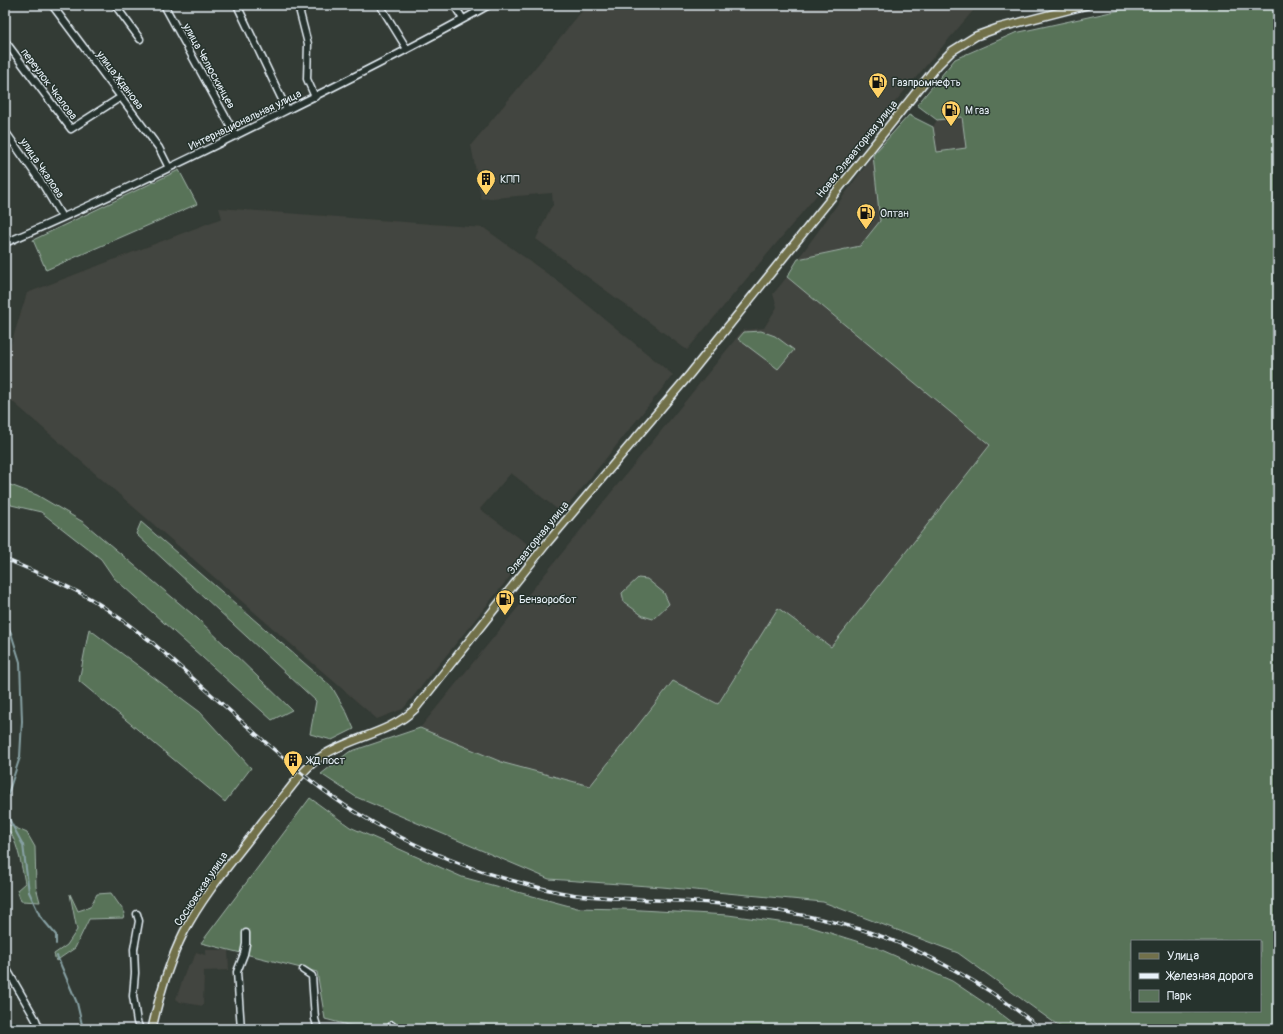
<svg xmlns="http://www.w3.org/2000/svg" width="1283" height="1034" font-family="Pangolin,sans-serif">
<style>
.built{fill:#42443f}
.green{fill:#597359;stroke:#a0b2a8;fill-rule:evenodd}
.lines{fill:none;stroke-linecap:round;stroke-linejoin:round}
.stream{stroke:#87a1a4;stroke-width:2}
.minor-casing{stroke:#e8f1f8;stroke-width:9}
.major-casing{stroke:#e8f1f8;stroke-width:10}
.minor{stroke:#26332d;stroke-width:6}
.major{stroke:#71704a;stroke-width:7}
.rail-casing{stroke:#e8f1f8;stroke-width:3.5}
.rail{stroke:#26332d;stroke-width:2;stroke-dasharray:6;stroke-linecap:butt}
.labels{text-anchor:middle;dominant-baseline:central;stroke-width:3;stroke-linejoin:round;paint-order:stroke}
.street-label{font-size:11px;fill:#e8f1f8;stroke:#26332d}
.poi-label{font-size:11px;fill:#e8f1f8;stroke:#26332d;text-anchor:start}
</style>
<rect width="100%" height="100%" fill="#333b35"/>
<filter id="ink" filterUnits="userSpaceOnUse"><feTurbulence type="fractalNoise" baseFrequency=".025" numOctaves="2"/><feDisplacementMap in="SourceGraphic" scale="8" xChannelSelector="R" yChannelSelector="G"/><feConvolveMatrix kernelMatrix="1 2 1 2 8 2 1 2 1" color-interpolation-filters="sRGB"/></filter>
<g filter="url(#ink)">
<path class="built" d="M587,5H978L883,116L687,350L536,239L550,209L553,205L552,193L481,199L471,145Z
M962,117L966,148L937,152L933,127L937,120Z
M873,155L880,221L860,246L798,259Z
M219,208L484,228L567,288L673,375L562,513L511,473L480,509L533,548L403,709L377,719L5,395V363L27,293L222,218Z
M787,277L990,445L831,647L778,609L717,704L673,681L590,786L504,763L420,728L743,330L764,328L777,307L773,294Z
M206,950H228L229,970L204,971L203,1006L180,1002L176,999L187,967L193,961L196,952L205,955Z"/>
<path class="green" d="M1143,5H1278V1029H1063L958,953L823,902L662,887L549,879L356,797L321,774L349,752L420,728L504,763L590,786L673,681L718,704L778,608L831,647L990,445L787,277L798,259L860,246L880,221L873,155L909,115L933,127L937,152L966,148L962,117L937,120L917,105L955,59L1015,33ZM1132,941H1260V1011H1132Z
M179,170L197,204L46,270L33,240Z
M761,331L775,336L794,350L778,369L738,339L744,332Z
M5,483L37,495L83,522L198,619L292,710L272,720L114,578L101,559L41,512L11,505L5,489Z
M141,522L332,687L347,713L354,729L332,740L310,734L316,701L136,534Z
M638,578L647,579L664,593L669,604L653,619L643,616L624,602L622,593Z
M89,629L200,712L251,768L225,802L79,681Z
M310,798L350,827L462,877L577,908L623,909L728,915L808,926L875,947L952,981L1004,1016L1021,1029H363L325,1019L317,972L201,943Z
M5,823L27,833L35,847L36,887L40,902L21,901L17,890L25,883C22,869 17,835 5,827Z
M111,893L125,913L123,918L89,919L75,948L56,961L54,954L67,945L77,930L70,894L78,911L90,907L97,894Z"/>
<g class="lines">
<path class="stream" d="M5,621L11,633L20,662L22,721L20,757L6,800L8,817L23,845L29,892L40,916L56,935V944
M57,956L77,1003L83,1029"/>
<defs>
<path id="minor" d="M52,5L159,148L169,168
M115,5L140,39
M164,5L236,136
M237,5L287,110
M298,5L308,44L307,79L315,97
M380,5L407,49
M454,5L463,19
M5,41L71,129L121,97
M5,131L43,185L62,217
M5,243C98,203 189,159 279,114C350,79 420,44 489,5
M137,914L139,921L134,949L135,973L133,996L137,1022L140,1029
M5,966L36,1020L39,1029
M303,970L312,976L315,1019L318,1029
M392,1025L393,1029
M241,1029L237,972L244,954L246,944V933"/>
<path id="major" d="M152,1029C159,996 169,962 184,932C204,893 237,856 263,821C271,811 280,801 288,791C297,779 307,766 319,758C349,737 388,735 415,709L547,543L690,374L938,65L952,51L976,36L998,28L1087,5"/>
</defs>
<use href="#minor" class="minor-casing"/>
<use href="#major" class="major-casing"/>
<use href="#minor" class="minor"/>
<use href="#major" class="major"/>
<defs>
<path id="rail" d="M5,559C34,571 63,583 91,599C113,612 133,628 153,643C187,673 221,703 255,733C287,761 320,791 357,813C402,840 451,863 503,878C525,884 548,891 571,894C580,896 591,896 601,897C637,900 674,900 710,903C762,907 813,915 863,930C924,949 992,988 1041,1029"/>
</defs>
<use href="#rail" class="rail-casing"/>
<use href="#rail" class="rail"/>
</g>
</g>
<defs>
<symbol id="fuel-pin" viewBox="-11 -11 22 30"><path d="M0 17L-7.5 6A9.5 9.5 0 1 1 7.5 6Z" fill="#ffd166" stroke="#26332d"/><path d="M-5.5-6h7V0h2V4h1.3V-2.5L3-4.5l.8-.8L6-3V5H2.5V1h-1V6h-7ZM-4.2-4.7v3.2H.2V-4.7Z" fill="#111"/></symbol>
<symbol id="building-pin" viewBox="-11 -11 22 30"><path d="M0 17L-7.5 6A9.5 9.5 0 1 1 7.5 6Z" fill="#ffd166" stroke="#26332d"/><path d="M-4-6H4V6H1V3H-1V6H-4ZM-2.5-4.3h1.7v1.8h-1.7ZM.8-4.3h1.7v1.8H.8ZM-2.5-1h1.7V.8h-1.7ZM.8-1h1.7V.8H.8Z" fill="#111"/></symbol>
</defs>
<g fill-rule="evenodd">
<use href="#fuel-pin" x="867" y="71" width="22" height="30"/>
<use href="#fuel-pin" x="940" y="99" width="22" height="30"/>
<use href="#building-pin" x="475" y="168" width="22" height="30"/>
<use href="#fuel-pin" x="855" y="202" width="22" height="30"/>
<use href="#fuel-pin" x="494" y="588" width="22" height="30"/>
<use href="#building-pin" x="282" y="749" width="22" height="30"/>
</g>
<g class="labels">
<g class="street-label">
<text transform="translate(209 66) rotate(61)">улица Челюскинцев</text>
<text transform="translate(120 80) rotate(53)">улица Жданова</text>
<text transform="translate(49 84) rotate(53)">переулок Чкалова</text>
<text transform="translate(245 120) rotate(-26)">Интернациональная улица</text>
<text transform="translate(857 149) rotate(-51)">Новая Элеваторная улица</text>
<text transform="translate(42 168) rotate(56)">улица Чкалова</text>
<text transform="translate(538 538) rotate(-51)">Элеваторная улица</text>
<text transform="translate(201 889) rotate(-56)">Сосновская улица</text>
</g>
<g class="poi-label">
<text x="892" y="82">Газпромнефть</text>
<text x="965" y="110">М газ</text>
<text x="500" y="179">КПП</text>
<text x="880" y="213">Оптан</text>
<text x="519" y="599">Бензоробот</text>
<text x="307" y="760">ЖД пост</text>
</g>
</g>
<rect width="1283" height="1034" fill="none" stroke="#26332d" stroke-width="20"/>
<rect x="10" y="10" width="1263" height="1014" fill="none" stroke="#e8f1f8" stroke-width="1.5" filter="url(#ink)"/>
<rect x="1131" y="940" width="130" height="72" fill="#26332d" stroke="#747f7e"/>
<rect x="1139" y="953" width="20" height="6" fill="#71704a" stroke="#747f7e"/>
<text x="1167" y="960" font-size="12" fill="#e8f1f8">Улица</text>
<rect x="1139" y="973" width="20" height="6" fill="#e8f1f8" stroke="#747f7e"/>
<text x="1167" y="980" font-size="12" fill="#e8f1f8">Железная дорога</text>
<rect x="1139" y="990" width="20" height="12" fill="#597359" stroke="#747f7e"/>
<text x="1167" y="1000" font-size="12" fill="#e8f1f8">Парк</text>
</svg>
